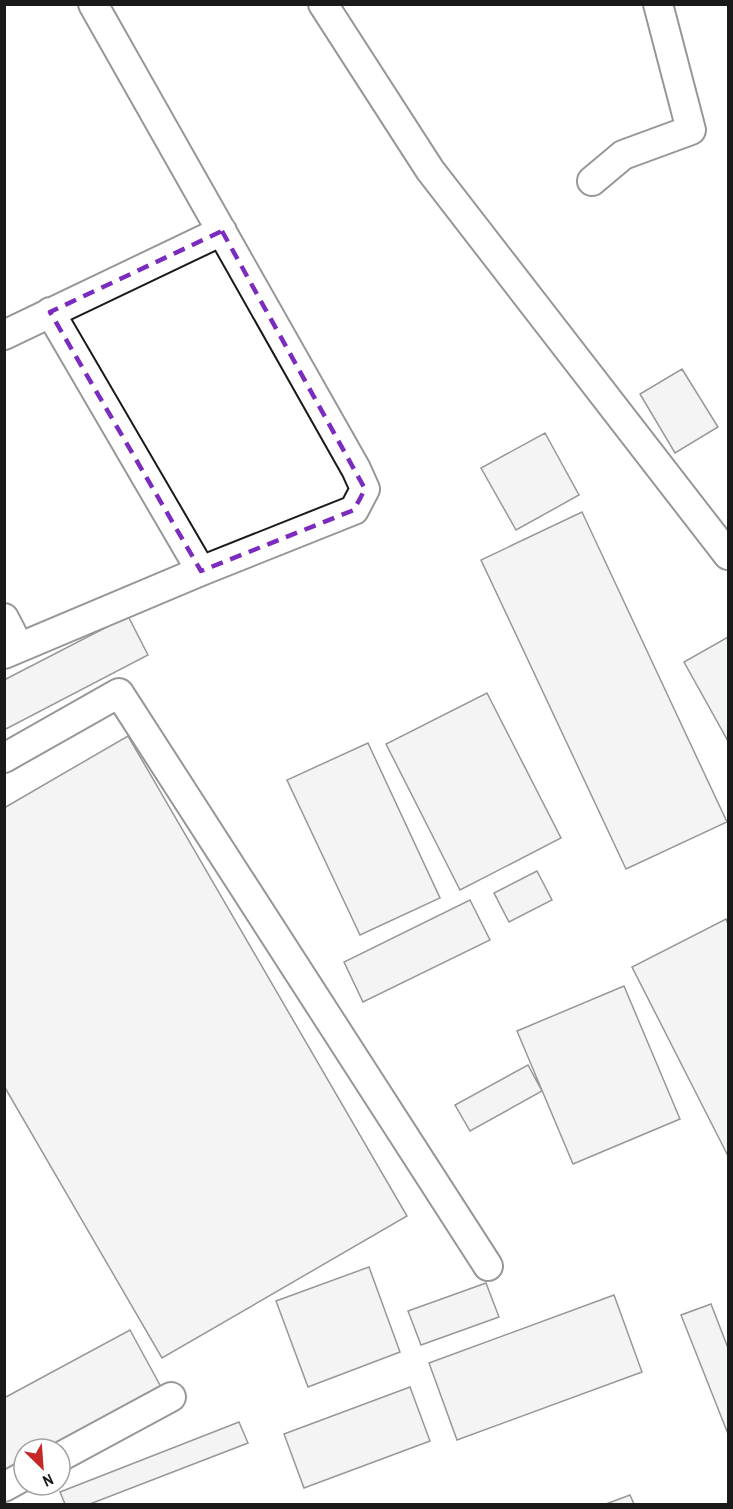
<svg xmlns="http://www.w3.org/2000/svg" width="733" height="1509" font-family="'Archivo Narrow',sans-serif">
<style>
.building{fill:#e6e6e6;stroke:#1a1a1a;stroke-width:1.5}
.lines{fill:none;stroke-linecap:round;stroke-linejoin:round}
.minor-casing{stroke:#1a1a1a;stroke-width:32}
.minor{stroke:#fff;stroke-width:28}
.marked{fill:none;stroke:#7b2cbf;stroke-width:4.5;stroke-dasharray:12 8;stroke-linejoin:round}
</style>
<rect width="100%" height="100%" fill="#fff"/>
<path class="building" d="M682,369L718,427L675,453L640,394Z
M545,433L579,495L516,530L481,468Z
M582,512L727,822L626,869L481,560Z
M128,616L148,655L4,730V680Z
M728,637V741L684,662Z
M487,693L561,838L460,890L386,744Z
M128,736L407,1216L162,1358L4,1086V808Z
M368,743L440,898L360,935L287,780Z
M537,871L552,900L509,922L494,893Z
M470,900L490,940L363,1002L344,962Z
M726,919L728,924V1156L632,967Z
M624,986L680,1119L573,1164L517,1031Z
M528,1065L542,1091L470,1131L455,1105Z
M369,1267L400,1352L308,1387L276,1301Z
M486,1283L499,1317L421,1345L408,1311Z
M614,1295L642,1372L457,1440L429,1363Z
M711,1304L728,1348V1434L681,1315Z
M130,1330L161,1387L47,1449H24V1462L4,1472V1398Z
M410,1387L430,1441L304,1488L284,1434Z
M239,1422L248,1443L90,1504H65L60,1492Z
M630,1495L634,1504H606Z"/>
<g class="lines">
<defs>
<path id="minor" d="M323,4L430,170L728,555
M592,181L623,155L691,130L658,4
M50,312L201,571
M4,335L222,231
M4,618L19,647
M4,654L201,571L354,510L365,489L356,469L93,4
M4,758L119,693L488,1266
M60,1457L171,1397
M4,1487L24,1476"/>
</defs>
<use href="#minor" class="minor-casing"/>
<use href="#minor" class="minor"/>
</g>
<path d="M0 0H733V1509H0ZM222,231L365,489L354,510L201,571L50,312Z" fill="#fff" fill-opacity=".55" fill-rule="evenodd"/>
<path class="marked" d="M222,231L365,489L354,510L201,571L50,312Z"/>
<rect width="733" height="1509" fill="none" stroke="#1a1a1a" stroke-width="12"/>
<g transform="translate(42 1467) rotate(155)"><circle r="28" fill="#ffffff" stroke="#a3a3a3" stroke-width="1.5"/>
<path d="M0-4.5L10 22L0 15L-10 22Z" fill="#c62828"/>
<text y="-9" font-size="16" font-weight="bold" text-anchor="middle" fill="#1a1a1a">N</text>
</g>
</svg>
